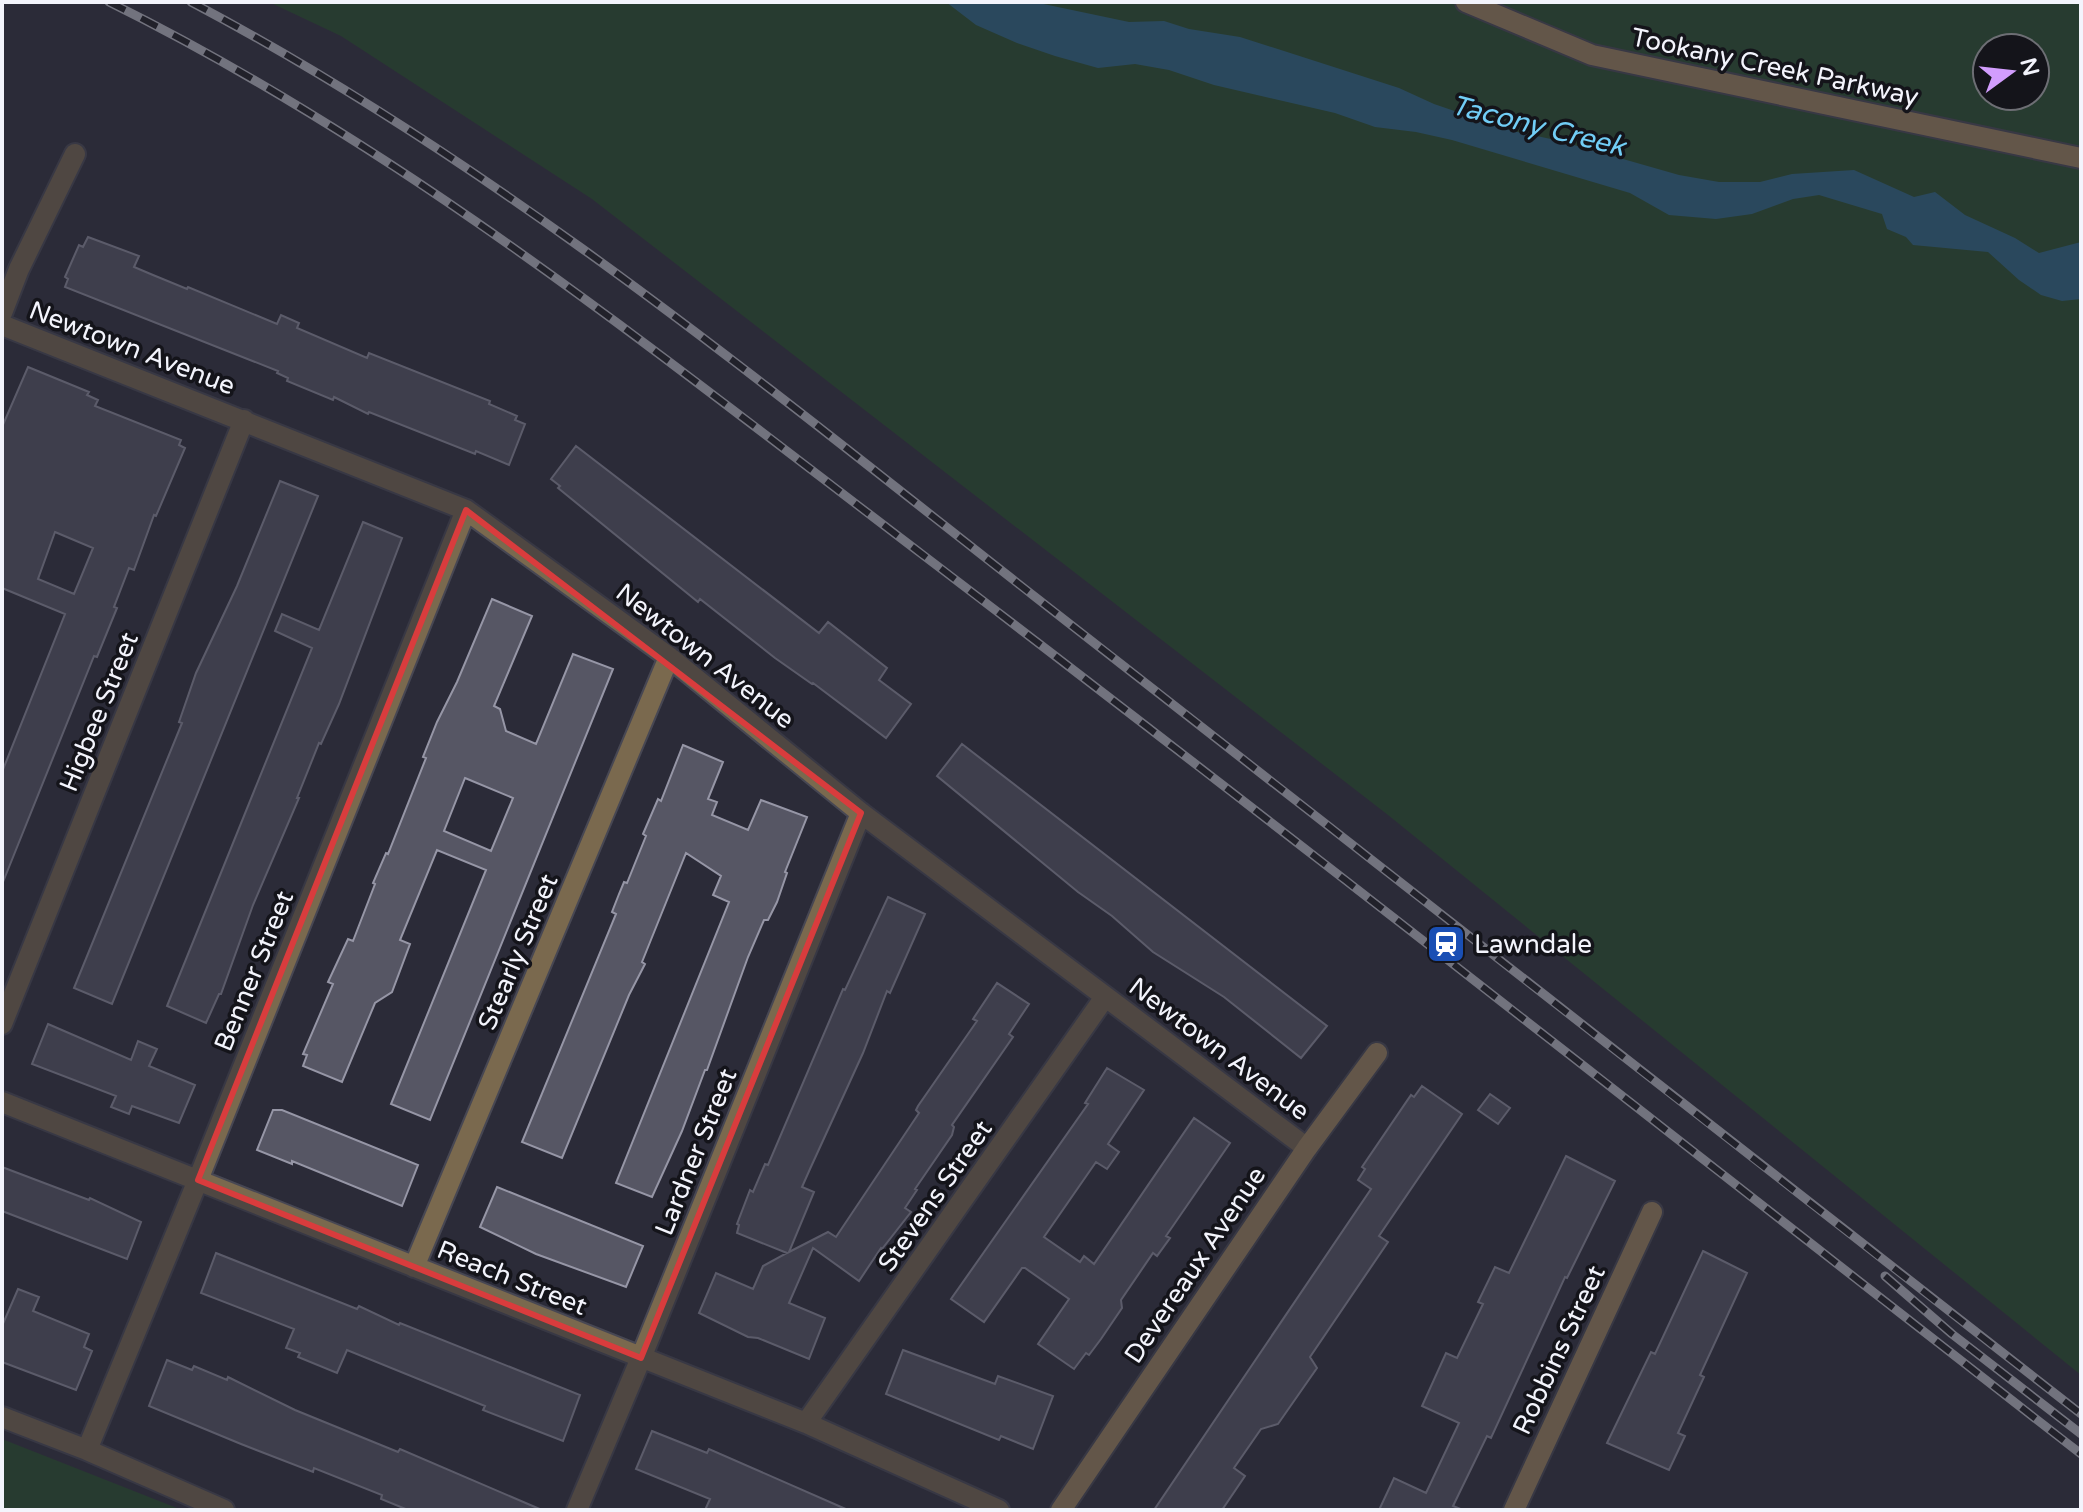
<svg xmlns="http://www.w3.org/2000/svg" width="2083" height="1512" font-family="'Varela Round',sans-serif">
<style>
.green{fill:#234e27;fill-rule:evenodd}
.water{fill:#286c89}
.building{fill:#565664;stroke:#9696a6;stroke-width:2;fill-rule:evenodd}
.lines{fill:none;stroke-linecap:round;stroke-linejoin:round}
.street-casing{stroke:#474753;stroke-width:24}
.secondary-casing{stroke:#474753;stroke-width:24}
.street{stroke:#7a694e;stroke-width:20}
.secondary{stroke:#a68b5e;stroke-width:20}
.rail-casing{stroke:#c8c9d2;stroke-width:9}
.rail{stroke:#14141a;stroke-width:6;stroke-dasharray:18;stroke-linecap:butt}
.marked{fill:none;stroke:#d93c3d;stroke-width:6;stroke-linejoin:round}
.labels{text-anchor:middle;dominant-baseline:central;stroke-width:7;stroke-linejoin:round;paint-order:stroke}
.street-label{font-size:26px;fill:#f3f4fc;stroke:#14141a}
.poi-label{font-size:26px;fill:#f3f4fc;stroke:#14141a;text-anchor:start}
.water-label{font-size:28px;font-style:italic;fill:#71cdf6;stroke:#14141a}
</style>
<rect width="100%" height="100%" fill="#2b2b38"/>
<path class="green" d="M269,2H2081V1375L1388,815L592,199L341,36ZM1987,48H2035V96H1987Z
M2,1439L182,1510H2Z"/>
<path class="water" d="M946,2H1034L1129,22L1164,21L1189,29L1240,37L1399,88L1434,104L1513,131L1560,141L1679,175L1719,182H1760L1792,174L1854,170L1914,197L1935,192L1965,215L2015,238L2039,253L2081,242V299L2062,301L2041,295L2019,280L1988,252L1913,245L1906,237L1887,229L1882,214L1819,195L1793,199L1752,214L1716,219L1669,215L1630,193L1452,140L1416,132L1375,127L1335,113L1214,85L1169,70L1135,64L1098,68L1055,56L1017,43L976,25Z"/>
<path class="building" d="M88,237L139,256L134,267L153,275L187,289L188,287L277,324L281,315L299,323L297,328L367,358L369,353L490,401L489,404L517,416L515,420L525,424L509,465L476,451L475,454L369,412L368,414L334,397L333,400L287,381L288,378L277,373L278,371L65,287L68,279L65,277L79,245L83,247Z
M28,367L89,392L87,395L98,400L95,406L181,440L179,445L185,448L156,516L154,515L134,570L129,568L114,607L117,608L97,657L94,656L3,882L2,772L65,614L2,588V427ZM55,532L93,548L74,594L38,579Z
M576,446L819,633L828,622L887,668L879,680L911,704L886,738L813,683L812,684L775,658L700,599L698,602L558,488L560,486L551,479Z
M280,481L318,496L112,1004L74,988L182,723L179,722L196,673L237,586Z
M363,522L402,538L339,704L321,744L319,743L297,798H299L253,905L221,994H219L206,1023L167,1006L312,648L275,631L282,614L319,630Z
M492,599L532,616L494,706L500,709L506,731L536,744L573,654L613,669L430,1120L391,1104L486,870L437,850L400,940L410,944L392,992L375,1003L342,1082L303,1066L307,1055L303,1054L333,984L328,982L348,939L353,941L375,884L373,883L386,853L388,854L426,758L423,757L437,722L457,682ZM465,778L513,798L491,851L444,831Z
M962,744L1327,1026L1301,1058L1224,997L1153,952L1112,916L1078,892L937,776Z
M683,745L723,762L708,799L717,802L712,815L748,830L761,800L807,817L785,872L787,873L777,902L768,920H764L748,957L707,1070H705L682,1131L652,1197L616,1183L729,902L713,895L721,876L686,853L642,962L645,964L629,995L562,1158L522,1142L616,914L612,912L619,894L624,882L627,883L646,836L643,834L658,799L661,801Z
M888,897L925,914L890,993L887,991L863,1053L810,1169L802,1187L814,1192L789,1252L828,1232L836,1237L919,1113L916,1110L918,1106L977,1021L973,1019L997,983L1029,1004L1009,1034L1013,1037L952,1125L954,1127L952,1135L915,1189L917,1190L905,1208L911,1212L882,1249L881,1248L859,1281L813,1248L789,1303L825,1318L809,1359L758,1338L748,1337L699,1313L716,1273L753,1289L763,1266L787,1253L737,1233L739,1225L737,1224L750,1190L753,1192L765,1164L768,1165L843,989L845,990Z
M48,1024L131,1060L138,1041L157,1049L149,1066L195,1085L179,1123L132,1106L129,1114L111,1107L116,1096L32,1064Z
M1107,1068L1144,1090L1108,1144L1119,1152L1107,1169L1096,1162L1044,1237L1080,1262L1084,1256L1094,1264L1194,1118L1230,1143L1166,1236L1170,1238L1157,1256L1153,1253L1121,1300L1122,1308L1101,1339L1089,1355L1086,1353L1074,1369L1038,1344L1069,1299L1025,1268H1022L984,1322L951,1299L1088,1104L1085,1103Z
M1422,1086L1462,1114L1379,1236L1388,1242L1310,1357L1317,1368L1278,1424L1261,1429L1234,1468L1245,1476L1222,1510H1154L1371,1189L1358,1180L1365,1169L1362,1167L1411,1095L1414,1097Z
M1490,1094L1510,1108L1498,1124L1478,1110Z
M273,1110H282L418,1165L402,1206L292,1161V1164L257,1150Z
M1566,1156L1615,1181L1567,1278L1565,1277L1491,1438L1487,1436L1453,1506L1463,1510H1379L1394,1478L1426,1493L1459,1423L1422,1406L1446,1353L1457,1358L1483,1304L1478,1302L1495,1267L1509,1273Z
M2,1167L89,1200L90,1198L141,1222L127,1259L2,1211Z
M497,1187L643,1246L626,1287L536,1254L480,1227Z
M1703,1251L1747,1273L1700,1375L1704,1377L1678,1433L1685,1436L1669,1470L1607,1443L1651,1352L1655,1354Z
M216,1253L357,1309L359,1306L399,1325L400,1323L580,1395L563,1441L483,1410L485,1406L347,1350L337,1373L298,1357L300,1353L286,1348L294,1329L201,1293Z
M18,1289L39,1297L33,1311L89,1334L84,1347L92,1351L76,1390L2,1362V1326Z
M903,1350L995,1384L998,1376L1053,1396L1033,1449L1001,1436L999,1440L886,1394Z
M167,1360L192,1370L194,1366L227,1380L228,1377L295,1410L398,1452L400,1449L542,1510H408L381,1499L382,1495L314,1468L313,1472L241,1444L149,1406Z
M652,1431L707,1453L709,1449L848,1510H705L710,1499L636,1469Z"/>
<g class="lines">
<defs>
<path id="street" d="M2,313L19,269L75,154
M2,325L466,510L669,657L861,813L1307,1148
M2,1024L244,420
M2,1102L806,1423L999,1510
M414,1267L669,657
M2,1417L87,1450L224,1510
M806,1423L1105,997
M87,1450L198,1180L466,510
M577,1510L641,1358L861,813"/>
<path id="secondary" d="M1466,2L1592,55L2081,158
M1061,1510L1307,1148L1377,1053
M1514,1510L1652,1212"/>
</defs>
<use href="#street" class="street-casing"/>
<use href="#secondary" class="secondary-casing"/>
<use href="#street" class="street"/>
<use href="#secondary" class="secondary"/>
<defs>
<path id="rail" d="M109,2C405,148 662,357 923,555C1312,851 1695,1154 2081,1454
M191,2C494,162 765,385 1034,596C1383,868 1731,1142 2081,1414
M1885,1276L1952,1334L2081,1434"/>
</defs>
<use href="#rail" class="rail-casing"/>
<use href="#rail" class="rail"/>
</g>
<path d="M0 0H2083V1512H0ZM466,510L861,813L641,1358L198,1180Z" fill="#2b2b38" fill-opacity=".55" fill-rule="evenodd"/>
<path class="marked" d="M466,510L861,813L641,1358L198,1180Z"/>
<defs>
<symbol id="station-square" viewBox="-11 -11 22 22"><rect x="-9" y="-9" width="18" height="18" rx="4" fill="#1a4fb4" stroke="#14141a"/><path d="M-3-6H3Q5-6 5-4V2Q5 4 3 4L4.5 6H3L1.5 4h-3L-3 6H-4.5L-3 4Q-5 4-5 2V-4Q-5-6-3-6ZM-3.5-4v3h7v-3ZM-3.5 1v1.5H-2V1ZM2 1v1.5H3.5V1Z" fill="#fff"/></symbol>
</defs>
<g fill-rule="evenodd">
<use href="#station-square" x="1424" y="922" width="44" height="44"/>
</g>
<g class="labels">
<g class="street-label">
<text transform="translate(1775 67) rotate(12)">Tookany Creek Parkway</text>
<text transform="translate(132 348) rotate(21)">Newtown Avenue</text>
<text transform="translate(705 656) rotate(38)">Newtown Avenue</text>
<text transform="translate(99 712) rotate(-68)">Higbee Street</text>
<text transform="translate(518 952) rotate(-67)">Stearly Street</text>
<text transform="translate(254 971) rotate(-68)">Benner Street</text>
<text transform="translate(1219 1049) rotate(37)">Newtown Avenue</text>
<text transform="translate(696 1152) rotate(-68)">Lardner Street</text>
<text transform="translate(935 1196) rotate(-55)">Stevens Street</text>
<text transform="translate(1195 1265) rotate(-56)">Devereaux Avenue</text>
<text transform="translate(512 1278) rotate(22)">Reach Street</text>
<text transform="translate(1559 1350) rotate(-65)">Robbins Street</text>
</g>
<g class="poi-label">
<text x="1474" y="944">Lawndale</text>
</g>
<g class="water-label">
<text transform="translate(1538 126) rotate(14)">Tacony Creek</text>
</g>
</g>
<rect width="2083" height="1512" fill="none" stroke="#f3f4fc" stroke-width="8"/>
<g transform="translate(2011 72) rotate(75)"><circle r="38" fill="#14141a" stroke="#6d6e74" stroke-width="2"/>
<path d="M0-6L14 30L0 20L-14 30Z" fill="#d29dfd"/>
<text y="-12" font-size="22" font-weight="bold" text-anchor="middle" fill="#f3f4fc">N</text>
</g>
</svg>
